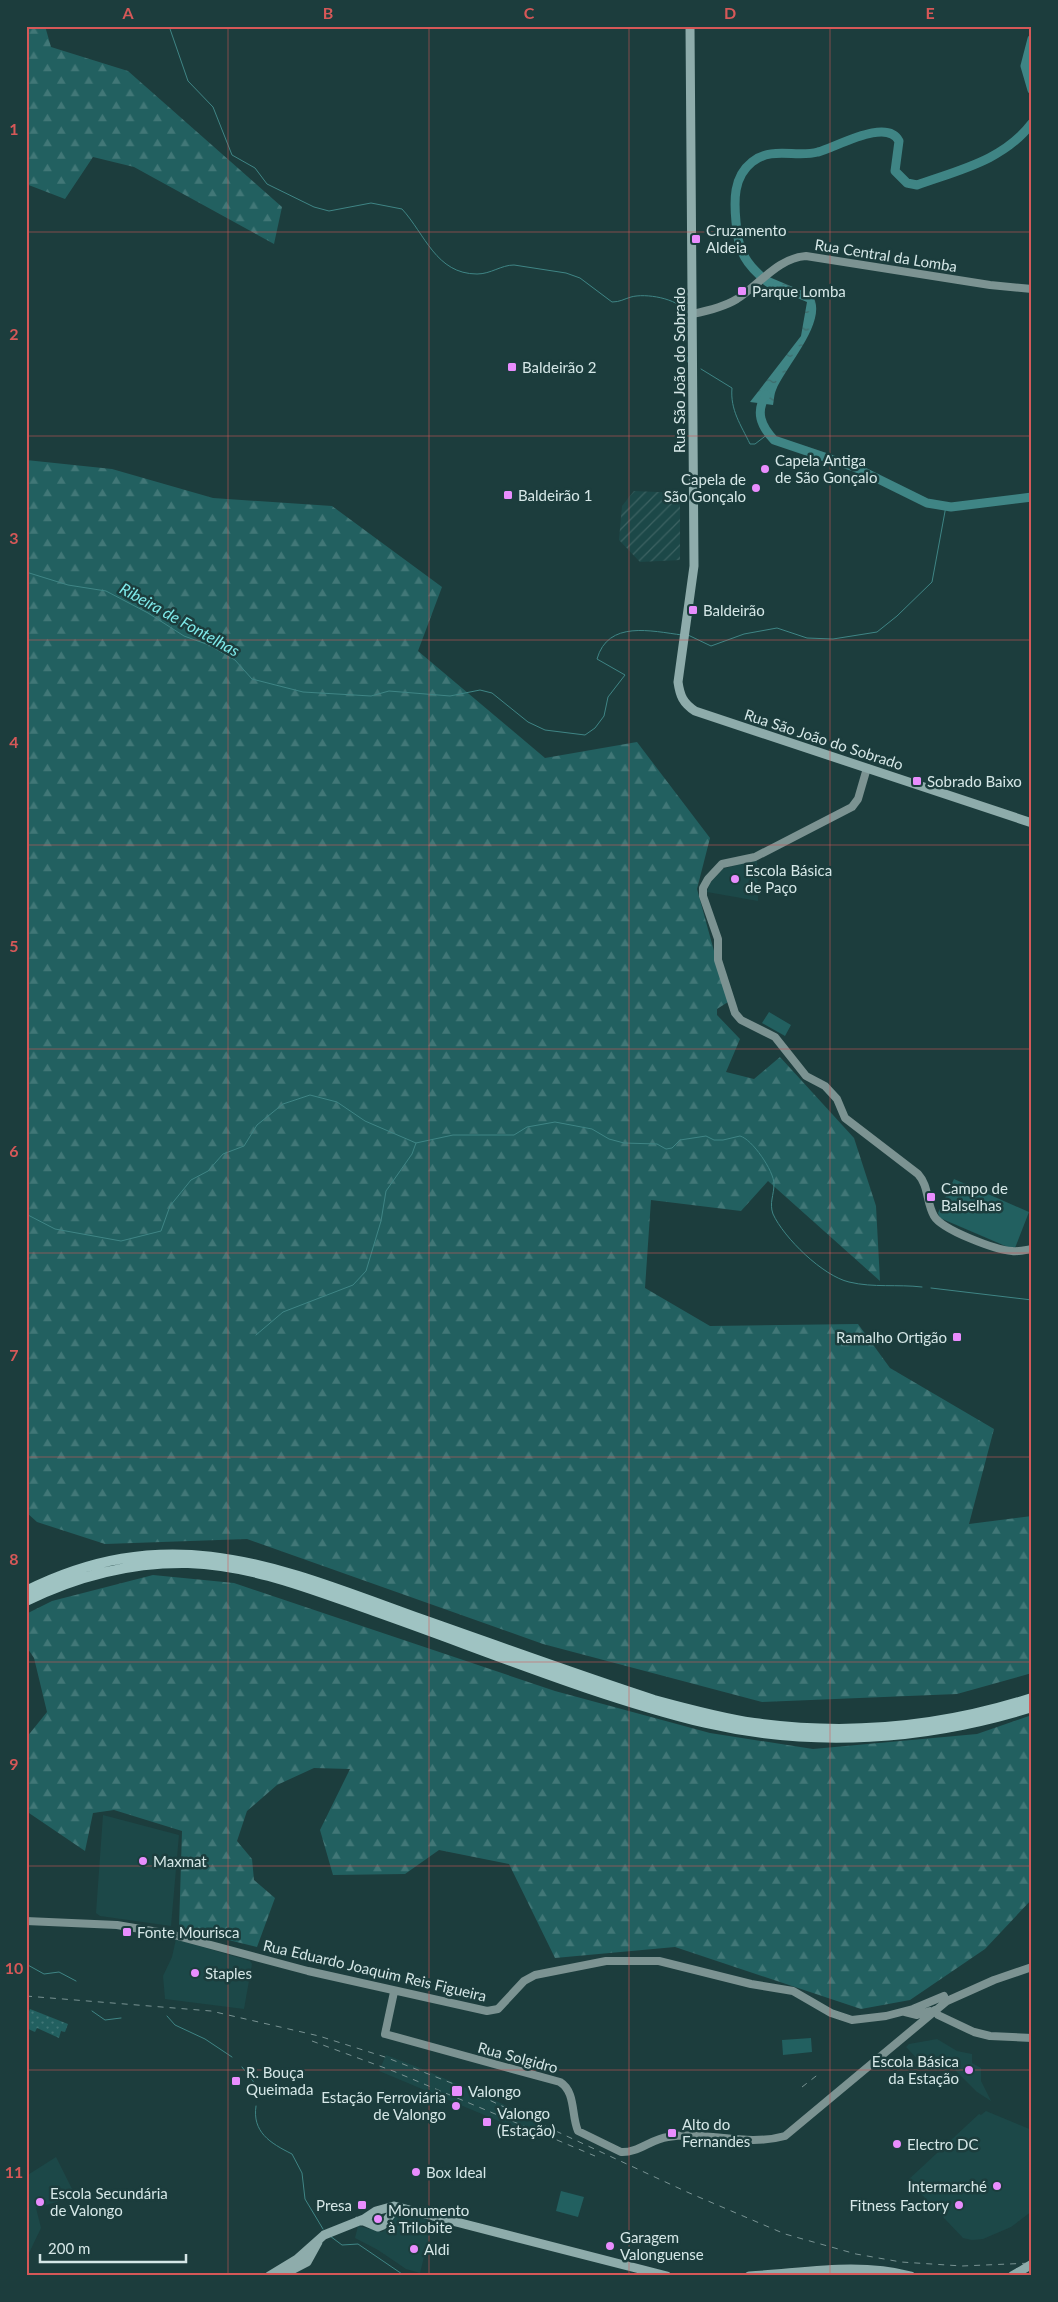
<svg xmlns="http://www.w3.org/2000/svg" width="1058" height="2302" font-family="Lato,sans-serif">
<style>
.built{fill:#1c4848}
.industrial{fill:url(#industrial-furrows)}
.grass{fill:url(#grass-dots)}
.forest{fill:url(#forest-firs)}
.garden{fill:#226060}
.water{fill:url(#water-ripples)}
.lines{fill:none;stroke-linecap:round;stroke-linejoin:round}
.stream{stroke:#3f8585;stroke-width:1}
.river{stroke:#3f8585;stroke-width:9}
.secondary{stroke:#7c9392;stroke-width:8}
.primary{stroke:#8eacab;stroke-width:9}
.highway{stroke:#9fc3c2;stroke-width:10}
.rail{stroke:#789292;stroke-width:1;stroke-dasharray:6 6;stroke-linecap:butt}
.primary-bridge{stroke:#8eacab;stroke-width:9}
.grid{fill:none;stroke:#d65858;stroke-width:1;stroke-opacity:0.55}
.poi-dot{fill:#e98dfe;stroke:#1c3d3d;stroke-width:2}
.labels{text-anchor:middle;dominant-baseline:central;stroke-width:5;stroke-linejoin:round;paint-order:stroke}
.poi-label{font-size:15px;fill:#d5e7e7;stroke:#1c3d3d;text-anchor:start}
.street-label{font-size:15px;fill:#d5e7e7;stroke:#1c3d3d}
.water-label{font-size:16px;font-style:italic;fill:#7febeb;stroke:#1c3d3d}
.neatline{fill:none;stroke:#d65858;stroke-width:2}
.grid-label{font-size:16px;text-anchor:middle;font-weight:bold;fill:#d65858}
</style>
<defs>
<pattern id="industrial-furrows" width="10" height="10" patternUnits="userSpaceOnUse" patternTransform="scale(1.25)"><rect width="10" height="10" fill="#1c4848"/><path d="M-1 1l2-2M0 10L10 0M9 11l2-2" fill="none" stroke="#3c6262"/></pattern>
<pattern id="grass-dots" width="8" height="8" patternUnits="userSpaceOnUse" patternTransform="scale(1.25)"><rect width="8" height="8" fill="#226060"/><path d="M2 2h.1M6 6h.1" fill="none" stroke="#417777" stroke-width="1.8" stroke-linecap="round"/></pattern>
<pattern id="forest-firs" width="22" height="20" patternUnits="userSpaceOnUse" patternTransform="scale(1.25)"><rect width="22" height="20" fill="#226060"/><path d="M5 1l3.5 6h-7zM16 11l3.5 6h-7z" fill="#417777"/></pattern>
<pattern id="water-ripples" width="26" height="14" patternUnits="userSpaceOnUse" patternTransform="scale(1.25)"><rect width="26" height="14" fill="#3f8585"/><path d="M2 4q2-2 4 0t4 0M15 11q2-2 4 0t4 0" fill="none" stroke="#3f6b6b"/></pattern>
</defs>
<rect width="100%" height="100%" fill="#1c3d3d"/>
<path class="built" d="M757,859L758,901L707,892L710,883L723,869Z
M103,1815L179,1835L171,1926L100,1916L96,1913Z
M176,1939L250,1961L252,1964L244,2009L165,1999L163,1976L172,1957Z
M937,2039L957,2051L972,2054V2063L981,2068V2081L991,2101L977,2092L940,2055L928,2070L906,2047L909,2044Z
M386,2055L425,2070L539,2120L532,2135L379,2071Z
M986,2111L1032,2130V2211L1011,2227L983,2239L972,2240L963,2238L908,2180L979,2114L981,2115Z
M56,2157L73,2191L67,2199L36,2208L41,2228L29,2253L26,2252V2176Z
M394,2215L406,2218L407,2215L433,2221L420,2273L406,2269L378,2250L355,2238L358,2226L382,2232L391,2226Z"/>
<path class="industrial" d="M634,491L680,493V560L640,562L619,540L622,506Z"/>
<path class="grass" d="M30,2009L68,2024L65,2032L61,2031L59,2038L37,2028L35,2032L26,2028V2018Z"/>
<path class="forest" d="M26,26H45L51,47L128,71L282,207L274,244L134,167L93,157L65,199L26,184Z
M26,460L112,469L213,498L332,506L442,587L418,651L545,758L637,742L710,838L697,889L728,1002L717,1009V1015L740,1039L726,1072L754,1079L780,1057L854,1138L876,1206L880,1281L768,1181L741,1211L651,1200L645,1288L710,1326L858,1324L890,1368L994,1429L969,1524L1032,1516V1673L957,1694L762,1702L543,1644L247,1539L105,1544L37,1522L26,1512Z
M153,1575L234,1583L555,1691L710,1733L813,1749L977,1734L1032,1715V1899L985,1949L910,2000L861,2009L675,1947L555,1958L509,1864L439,1850L405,1874L333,1875L320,1830L350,1769L314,1768L277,1785L247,1811L237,1841L252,1859L254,1880L275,1898L257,1947L179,1928L182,1831L114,1810L93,1813L85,1851L26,1811V1738L47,1712L34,1658L26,1646V1614L52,1601Z"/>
<path class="garden" d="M769,1012L791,1025L785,1036L762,1023Z
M954,1179L1029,1212L1015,1248H1010L940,1218L938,1213Z
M811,2038L812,2052L783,2055L782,2040Z
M561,2191L584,2197L578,2217L556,2211Z"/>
<path class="water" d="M769,277L812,295C830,320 785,367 776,390C774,394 774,401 773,405L750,402L801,336L807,302L788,294H782L762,283Z"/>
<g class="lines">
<path class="stream" d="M169,26L188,81L213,107L232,155L255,168L267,184L314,207L329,211L371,203L402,209C425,234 436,274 477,274C491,274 501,265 514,265L566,273L580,278L612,302C620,302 624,299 631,297C645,293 678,298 686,312
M688,357V362
M701,369L732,388C730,410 741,425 750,444H755L768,434
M26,572L68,585L106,591L148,613L184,636L209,645L235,660L252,679L303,692L371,696L389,691L450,696L480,690L492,693L528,722L545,730L585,735L595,728L604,716L608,697L625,675L597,659C608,620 651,631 682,635
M688,635L711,646L744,634L777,628L807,638L833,639L877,632L897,616L932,582L946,506
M26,1214L55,1229L121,1241L161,1231L170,1206L191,1180L208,1171L223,1154L244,1146L257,1125L283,1104L310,1095L337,1102L365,1121L416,1143L453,1135H514L527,1127L555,1122L592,1129L609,1139L624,1143L657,1144L666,1149L672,1148L680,1140L706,1136L714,1140H723L740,1136C752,1139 774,1171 774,1184C774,1195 769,1203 773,1214C784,1238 823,1276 849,1282C874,1288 897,1284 922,1287
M931,1288L1032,1300
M256,1335L283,1312L353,1285L366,1271L381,1221L386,1191L412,1154L416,1143
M26,1964L44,1974L59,1972L76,1981
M92,2011L105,2020L121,2018
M167,2016L175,2025L205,2039L232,2057
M242,2067L253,2081L257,2093
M256,2106C252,2132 270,2143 292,2154L302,2173L305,2199L323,2229
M330,2236L342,2245L358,2244L405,2276"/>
<path class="river" d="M1032,39L1025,66L1032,90
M769,283C746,265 738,252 736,222C734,201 733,177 752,162C772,146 796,158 818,152C835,148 887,117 899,141L895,171L907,183L917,185C958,170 1003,161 1032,123
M766,395C755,412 761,426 774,440L854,467L927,503L951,507L1032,497"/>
<path class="secondary" d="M692,314C707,311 724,307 737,299C760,284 778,258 806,256L990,285L1032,289
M867,768L858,799L852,807L755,857L722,864L708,879L703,888V896L718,939V960L735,1013L741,1020L775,1037L806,1076L825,1086L837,1099L845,1118L918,1174C929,1186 926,1202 934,1216C942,1230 996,1250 1012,1251C1018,1252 1026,1250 1032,1249
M26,1921L117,1925L170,1934L308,1971L487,2011L498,2009L524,1981L535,1975L606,1961H659L751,1984L793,1991L831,2013L852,2020L886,2016L913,2009L944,1996
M394,1992L385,2034L560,2082C576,2092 571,2115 578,2131L621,2152C638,2153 651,2139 668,2137C708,2131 746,2147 785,2136L947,2001L994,1980L1032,1967
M935,2010L938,2015L974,2032L990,2036L1032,2038
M905,2012L917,2015L930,2011"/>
<path class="primary" d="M690,26L694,566L678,682C680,696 683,703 695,711L1032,823
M358,2221H364L378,2227L383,2225L393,2212L403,2210
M269,2276L297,2259L324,2235L364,2219L376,2211L394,2206L667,2276
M280,2276L307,2262L318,2242
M749,2276C804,2273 857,2262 911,2276
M1012,2276L1019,2272"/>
<path class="highway" d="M26,1591C170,1519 277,1567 415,1617C495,1645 574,1674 654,1700C687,1709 720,1718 754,1723C848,1736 942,1727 1032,1698
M26,1601C77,1576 131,1562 188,1563C253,1565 313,1590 374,1611C483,1649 594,1696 706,1723C814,1748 926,1740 1032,1707"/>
<path class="rail" d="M26,1996L211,2011L319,2036L385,2057L459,2086L687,2192L785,2234L856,2254L901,2262L962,2266L1032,2263
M312,2041L393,2071L595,2156
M802,2087L820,2073"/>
<path class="primary-bridge" d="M1019,2272L1032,2264"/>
</g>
<path class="grid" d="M228,26V2276M429,26V2276M629,26V2276M830,26V2276M26,232H1032M26,436H1032M26,640H1032M26,845H1032M26,1049H1032M26,1253H1032M26,1457H1032M26,1662H1032M26,1866H1032M26,2070H1032"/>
<g class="poi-dot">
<rect x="691" y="234" width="10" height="10" rx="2.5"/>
<rect x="737" y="286" width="10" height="10" rx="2.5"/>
<rect x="507" y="362" width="10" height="10" rx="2.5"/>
<circle cx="765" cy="469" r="5"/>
<circle cx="756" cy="488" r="5"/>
<rect x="503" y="490" width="10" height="10" rx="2.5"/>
<rect x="688" y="605" width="10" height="10" rx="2.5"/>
<rect x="912" y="776" width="10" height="10" rx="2.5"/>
<circle cx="735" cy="879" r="5"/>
<rect x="926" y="1192" width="10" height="10" rx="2.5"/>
<rect x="952" y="1332" width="10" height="10" rx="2.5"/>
<circle cx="143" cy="1861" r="5"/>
<rect x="122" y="1927" width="10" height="10" rx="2.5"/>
<circle cx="195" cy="1973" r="5"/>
<circle cx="969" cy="2070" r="5"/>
<rect x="231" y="2076" width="10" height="10" rx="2.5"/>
<rect x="451" y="2085" width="12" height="12" rx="2.5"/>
<circle cx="456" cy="2106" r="5"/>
<rect x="482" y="2117" width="10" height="10" rx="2.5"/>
<rect x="667" y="2128" width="10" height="10" rx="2.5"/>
<circle cx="897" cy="2144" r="5"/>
<circle cx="416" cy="2172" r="5"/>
<circle cx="997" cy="2186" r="5"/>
<circle cx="40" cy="2202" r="5"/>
<rect x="357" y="2200" width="10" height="10" rx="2.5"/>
<circle cx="959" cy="2205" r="5"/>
<circle cx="378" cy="2219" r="5"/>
<circle cx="610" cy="2246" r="5"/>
<circle cx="414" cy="2249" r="5"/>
</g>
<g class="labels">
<g class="poi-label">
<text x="706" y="230">Cruzamento<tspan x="706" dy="17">Aldeia</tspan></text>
<text x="752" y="291">Parque Lomba</text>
<text x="522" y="367">Baldeirão 2</text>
<text x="775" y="460">Capela Antiga<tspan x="775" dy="17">de São Gonçalo</tspan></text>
<text x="746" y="479" text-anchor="end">Capela de<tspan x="746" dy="17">São Gonçalo</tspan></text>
<text x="518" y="495">Baldeirão 1</text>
<text x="703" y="610">Baldeirão</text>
<text x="927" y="781">Sobrado Baixo</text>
<text x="745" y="870">Escola Básica<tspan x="745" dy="17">de Paço</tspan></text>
<text x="941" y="1188">Campo de<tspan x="941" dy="17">Balselhas</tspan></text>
<text x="947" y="1337" text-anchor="end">Ramalho Ortigão</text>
<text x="153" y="1861">Maxmat</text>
<text x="137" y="1932">Fonte Mourisca</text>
<text x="205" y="1973">Staples</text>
<text x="959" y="2061" text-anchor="end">Escola Básica<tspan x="959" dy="17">da Estação</tspan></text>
<text x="246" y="2072">R. Bouça<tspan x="246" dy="17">Queimada</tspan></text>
<text x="468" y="2091">Valongo</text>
<text x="446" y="2097" text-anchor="end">Estação Ferroviária<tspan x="446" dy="17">de Valongo</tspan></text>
<text x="497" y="2113">Valongo<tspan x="497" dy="17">(Estação)</tspan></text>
<text x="682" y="2124">Alto do<tspan x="682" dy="17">Fernandes</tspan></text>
<text x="907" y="2144">Electro DC</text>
<text x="426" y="2172">Box Ideal</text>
<text x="987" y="2186" text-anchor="end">Intermarché</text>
<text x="50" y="2193">Escola Secundária<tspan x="50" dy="17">de Valongo</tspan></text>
<text x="352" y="2205" text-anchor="end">Presa</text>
<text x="949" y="2205" text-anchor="end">Fitness Factory</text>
<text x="388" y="2210">Monumento<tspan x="388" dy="17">à Trilobite</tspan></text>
<text x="620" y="2237">Garagem<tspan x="620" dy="17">Valonguense</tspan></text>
<text x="424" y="2249">Aldi</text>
</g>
<g class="street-label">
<text transform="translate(886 255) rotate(9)">Rua Central da Lomba</text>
<text transform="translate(679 370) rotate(-90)">Rua São João do Sobrado</text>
<text transform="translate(824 739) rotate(18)">Rua São João do Sobrado</text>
<text transform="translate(375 1970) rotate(13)">Rua Eduardo Joaquim Reis Figueira</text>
<text transform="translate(518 2057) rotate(15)">Rua Solgidro</text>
</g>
<g class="water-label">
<text transform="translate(180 619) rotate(29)">Ribeira de Fontelhas</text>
</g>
</g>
<rect width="1058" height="2302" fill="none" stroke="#1c3d3d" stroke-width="55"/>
<path d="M40 2254v8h146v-8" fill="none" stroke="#d5e7e7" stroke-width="2.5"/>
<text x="48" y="2254" font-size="15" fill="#d5e7e7" stroke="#1c3d3d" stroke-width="4" paint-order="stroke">200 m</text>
<rect x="28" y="28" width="1002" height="2246" class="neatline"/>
<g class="grid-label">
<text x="128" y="19">A</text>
<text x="328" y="19">B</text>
<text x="529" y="19">C</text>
<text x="730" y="19">D</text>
<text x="930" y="19">E</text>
<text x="14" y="135">1</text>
<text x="14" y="340">2</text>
<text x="14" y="544">3</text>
<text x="14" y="748">4</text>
<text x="14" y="952">5</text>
<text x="14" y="1157">6</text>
<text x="14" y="1361">7</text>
<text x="14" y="1565">8</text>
<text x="14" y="1770">9</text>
<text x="14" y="1974">10</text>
<text x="14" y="2178">11</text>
</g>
</svg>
